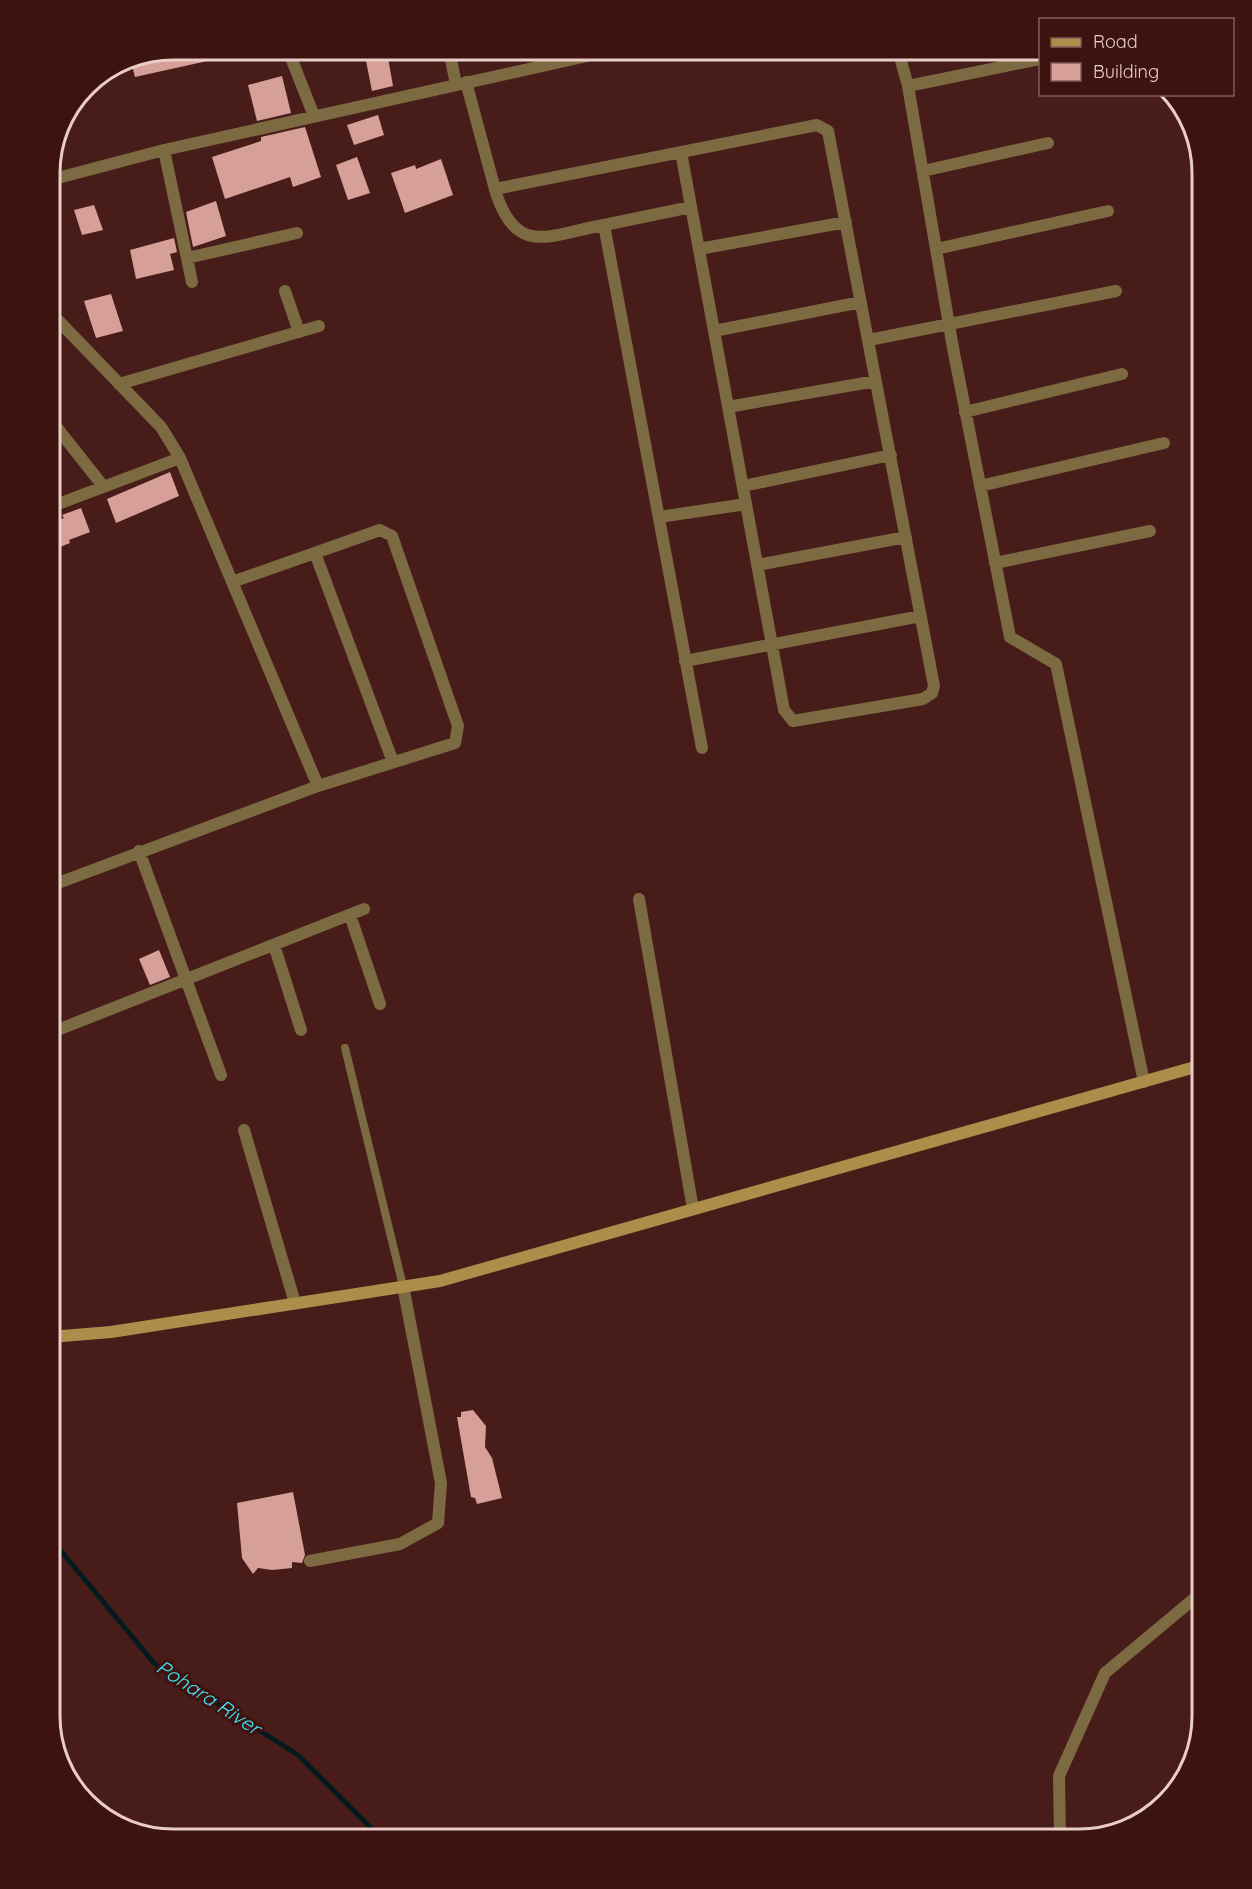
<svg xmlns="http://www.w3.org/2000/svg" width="1252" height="1889" font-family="Quicksand,sans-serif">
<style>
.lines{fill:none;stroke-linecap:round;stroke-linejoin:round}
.stream{stroke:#051a1d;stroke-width:5}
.building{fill:#d69f97}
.lane{stroke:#7c6b42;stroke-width:8}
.street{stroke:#7c6b42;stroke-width:12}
.secondary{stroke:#aa8e49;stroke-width:12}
.labels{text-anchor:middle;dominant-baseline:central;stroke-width:6;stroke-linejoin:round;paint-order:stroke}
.water-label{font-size:20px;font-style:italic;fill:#41e9fe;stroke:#3d130f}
.rim{fill:none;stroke:#eacdc9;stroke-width:3}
</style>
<rect width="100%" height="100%" fill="#481d19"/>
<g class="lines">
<path class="stream" d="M50,1543L56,1545L154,1663L298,1755L382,1839"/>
</g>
<path class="building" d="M173,50H229L230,56L135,77L130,58Z
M387,52L393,86L372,91L365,56Z
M282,76L291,113L257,121L248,85Z
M378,115L384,135L354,145L347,125Z
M305,127L321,177L293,187L290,177L225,199L212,157L261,141V137Z
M357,157L370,193L348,200L336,165Z
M441,159L453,195L405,213L391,173L415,165L416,169Z
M216,201L226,236L193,247L186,212Z
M94,205L103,230L82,235L74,210Z
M174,238L177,252L170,254L174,270L136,279L130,250Z
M111,294L123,331L96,338L84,301Z
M170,472L179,496L116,523L107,499Z
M81,508L90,532L69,540L70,543L50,551V523L64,518L62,515Z
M159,950L170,977L150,985L139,959Z
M473,1410L486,1426L485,1447L492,1458L502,1498L477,1504L475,1498L471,1497L457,1417H461V1412Z
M293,1492L305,1555L302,1563L292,1562V1568L272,1570L258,1568L253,1574L242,1558L237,1503Z"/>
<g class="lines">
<path class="lane" d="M345,1048L403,1286"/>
<path class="street" d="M288,50L314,116
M449,50L456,84
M898,50L908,86L953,348L1010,637L1056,664L1144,1082
M466,82L496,193C517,258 551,234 604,225L702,748
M908,86L1040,59
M164,150L192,282
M923,171L1048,143
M50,180L164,150L614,50
M495,189L817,125L828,131L934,686L932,693L923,699L793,721L784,710L681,152
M604,225L691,207
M699,249L846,222
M936,249L1108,211
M187,258L297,233
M285,291L299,332
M714,331L861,302
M869,340L1116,291
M119,384L319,326
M728,407L876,381
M965,412L1122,374
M50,419L103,486
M743,486L891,455
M980,486L1164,443
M50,507L180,458L161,427L50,312
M659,517L746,504
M315,553L393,762
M995,563L1150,531
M757,565L906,537
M232,582L380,530L392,536L458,726L455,743L318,786
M685,661L921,616
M139,851L221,1075
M50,886L318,786L180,458
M639,899L693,1209
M350,915L380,1004
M274,945L301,1030
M50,1033L364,909
M244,1130L295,1303
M310,1561L400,1544L438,1523L441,1483L403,1286
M1060,1839L1059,1776L1105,1673L1202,1592"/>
<path class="secondary" d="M50,1337L111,1332L440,1281L1202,1065"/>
</g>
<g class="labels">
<g class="water-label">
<text transform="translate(209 1697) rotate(33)">Pohara River</text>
</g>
</g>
<path d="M0 0H1252V1889H0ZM173 60H1079A113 113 0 0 1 1192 173V1716A113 113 0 0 1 1079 1829H173A113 113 0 0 1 60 1716V173A113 113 0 0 1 173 60Z" fill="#3d130f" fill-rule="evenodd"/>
<path class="rim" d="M173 60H1079A113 113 0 0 1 1192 173V1716A113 113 0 0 1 1079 1829H173A113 113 0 0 1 60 1716V173A113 113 0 0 1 173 60Z"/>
<rect x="1039" y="18" width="195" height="78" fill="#3d130f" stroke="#825d59" stroke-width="1.5"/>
<rect x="1051" y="38" width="30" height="9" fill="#aa8e49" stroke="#825d59" stroke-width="1.5"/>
<text x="1093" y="48" font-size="18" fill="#eacdc9">Road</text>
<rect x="1051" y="63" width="30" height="18" fill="#d69f97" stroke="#825d59" stroke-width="1.5"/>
<text x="1093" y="78" font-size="18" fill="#eacdc9">Building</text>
</svg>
